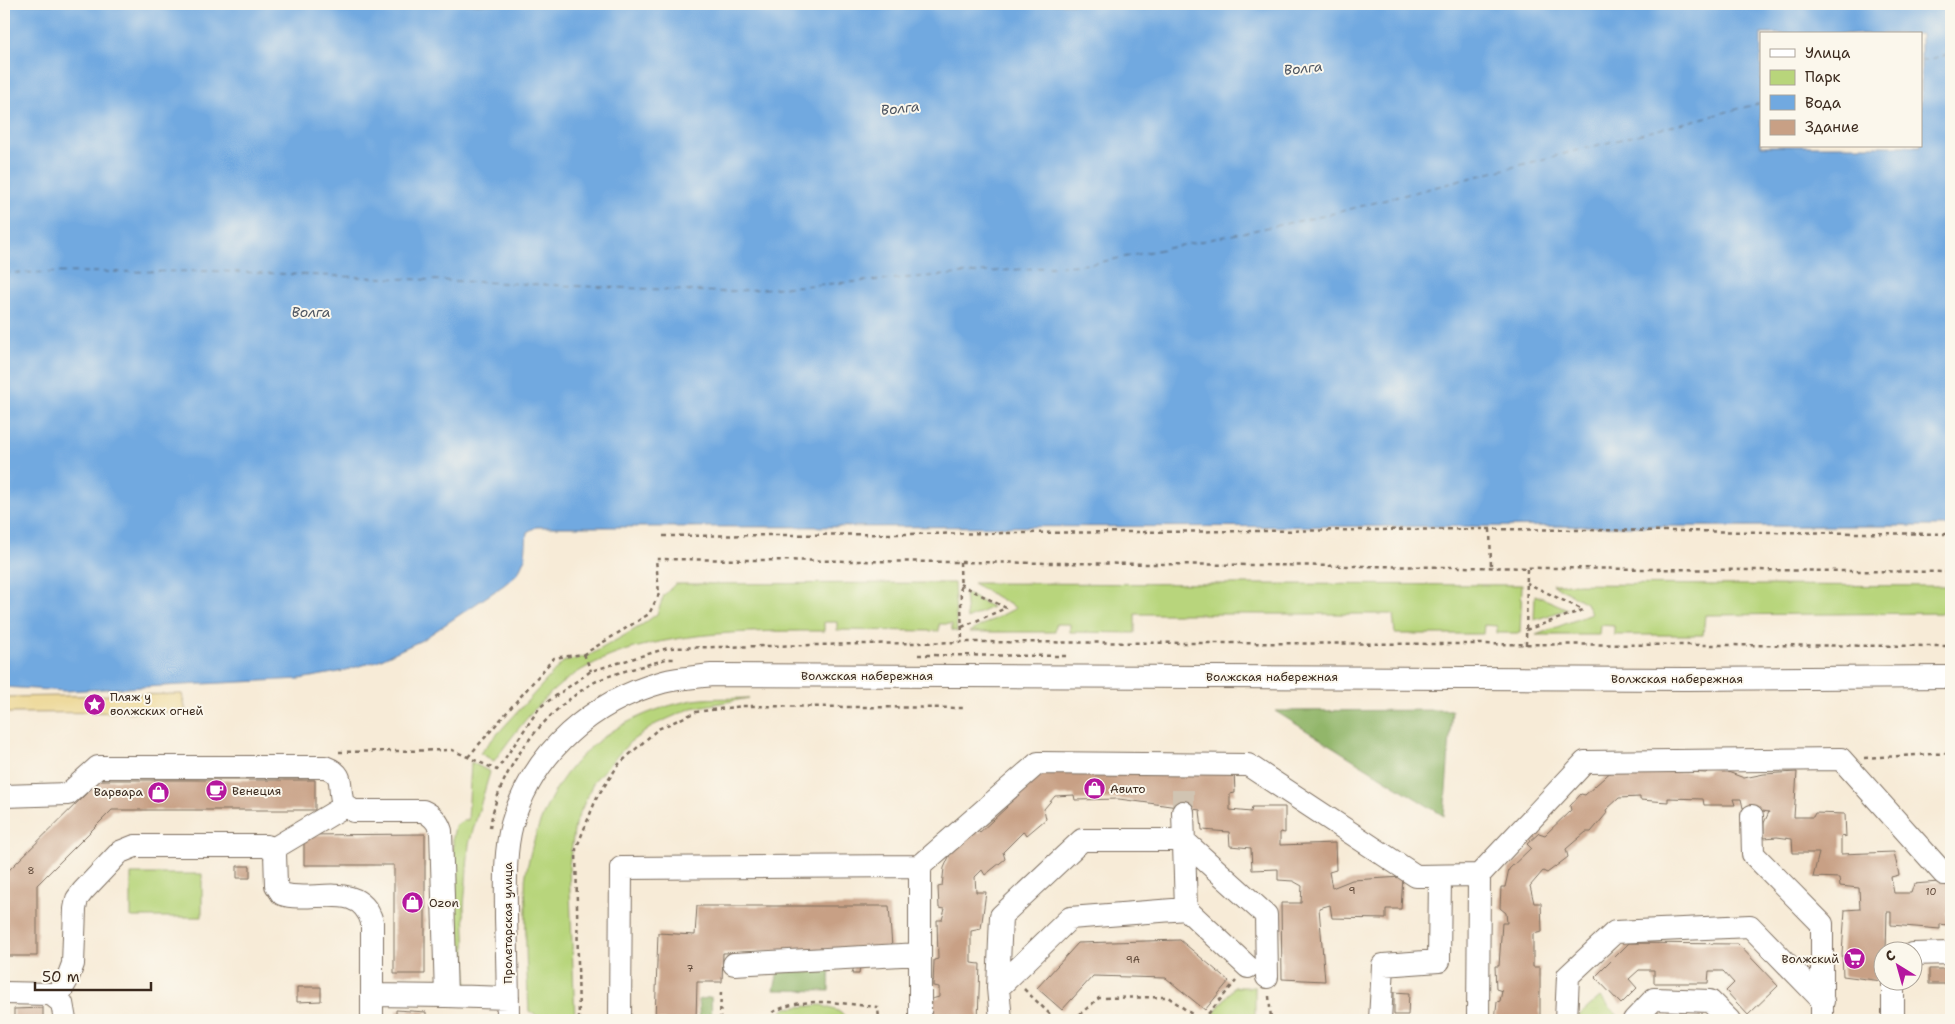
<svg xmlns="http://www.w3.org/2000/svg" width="1955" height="1024" font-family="'Shantell Sans',sans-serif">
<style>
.green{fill:#b8d57b;stroke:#7a804c}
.forest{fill:#92b66b;stroke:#667044}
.sand{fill:#eeda9e;stroke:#94825e}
.water{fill:#71a9e0;stroke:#566a7f;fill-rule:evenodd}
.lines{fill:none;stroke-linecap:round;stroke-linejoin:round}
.ferry{stroke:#4e5662;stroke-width:1;stroke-dasharray:6 5;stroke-linecap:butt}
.building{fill:#c8a085}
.minor-tunnel{stroke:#d1c4b2;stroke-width:22;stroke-dasharray:22 11;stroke-linecap:butt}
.minor-casing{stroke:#7d6e5f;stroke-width:24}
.path{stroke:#7d6e5f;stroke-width:2.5;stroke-dasharray:4 4;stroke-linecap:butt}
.minor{stroke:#fff;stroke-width:22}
.labels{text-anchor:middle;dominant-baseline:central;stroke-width:4;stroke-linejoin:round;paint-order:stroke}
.number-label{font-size:10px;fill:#5e4838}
.street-label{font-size:12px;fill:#3b2a1e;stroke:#fbf7ec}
.poi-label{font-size:12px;fill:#3b2a1e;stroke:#fbf7ec;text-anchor:start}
.water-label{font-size:14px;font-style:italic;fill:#4e5662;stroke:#fbf7ec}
</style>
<rect width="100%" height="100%" fill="#fbf7ec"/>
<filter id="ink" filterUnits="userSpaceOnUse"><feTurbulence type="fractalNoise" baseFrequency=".02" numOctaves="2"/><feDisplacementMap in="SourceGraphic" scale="10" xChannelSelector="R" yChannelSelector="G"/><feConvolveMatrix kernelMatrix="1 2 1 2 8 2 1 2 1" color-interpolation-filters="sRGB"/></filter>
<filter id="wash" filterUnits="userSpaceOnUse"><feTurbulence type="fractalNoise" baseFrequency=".0096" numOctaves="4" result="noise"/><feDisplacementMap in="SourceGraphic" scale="20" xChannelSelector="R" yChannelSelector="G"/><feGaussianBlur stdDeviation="1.12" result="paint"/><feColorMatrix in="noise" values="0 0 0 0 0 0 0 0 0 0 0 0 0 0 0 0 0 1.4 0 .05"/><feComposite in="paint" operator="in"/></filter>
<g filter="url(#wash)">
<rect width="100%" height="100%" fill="#f7ebd7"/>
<path class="green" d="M954,583L957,632L952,630V624H939V631L837,630V622H824V631C743,631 628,630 561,684C534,706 515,733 494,761L480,753L563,662L590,655L639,627L657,614L664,595L675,584Z
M973,583L1522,585L1520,633H1497V626L1484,625L1483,634H1395L1393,614H1135V633L1070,632V624H1056L1055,632H969L1016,608Z
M1552,584L1951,586V613L1705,615L1703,635H1614V626L1600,625L1599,635H1536L1591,614L1586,603Z
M965,593L992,607L967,619Z
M1535,595L1568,609L1534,620Z
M749,698L692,708L656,724L630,742L594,781L575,824L569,866L575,1020H543L529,1011C527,977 525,943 526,909C526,898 524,885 526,874C543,780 593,722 688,701C707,697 730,699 749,698Z
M471,762L490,772L469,844L464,906L467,985L458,981L453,975V837L455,826L464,820H468Z
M131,874H202V917H131Z
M1234,987H1255V1015H1212Z
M1600,997L1619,1017L1615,1020H1574Z
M821,1005L838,1011L850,1020H773L786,1008Z"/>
<path class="forest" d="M1452,710L1444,816L1275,711Z
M830,962L829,991L774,990L779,967Z
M711,997L712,1020H700L698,1000Z"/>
<path class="sand" d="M182,694L186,712L4,713V697Z"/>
<path class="water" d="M4,4H1951V526L536,527L527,532L525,558L518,573L504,585L422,640L377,661L339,672L300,679L65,691L4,687ZM1761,34H1921V146H1761Z"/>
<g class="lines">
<path class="ferry" d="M1921,61L1951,54
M4,273L213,271L722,292L1091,264L1323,216L1761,103"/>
</g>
<g id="blocks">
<path class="building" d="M1726,766L1728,772L1744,778L1764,774L1797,772L1794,817H1813L1815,813L1845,814L1846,837L1841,836V854L1894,852L1899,875L1891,877L1894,893H1911L1914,884L1951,881V911L1947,912V925L1940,924V929L1891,925V912H1887L1886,952H1882V981L1843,976L1842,953L1845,910L1860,909L1859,888L1840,886L1839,878L1813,877L1819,853H1793L1792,839L1777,837L1764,838V823L1769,812L1743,808L1741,799H1733L1735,805H1704L1703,799L1668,798V802L1640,800V797L1619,798L1606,810L1607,813L1591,832H1586L1566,849L1568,857L1547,873L1543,871L1530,886L1534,903H1541L1542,932L1533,934V967H1540V1020H1495L1497,1002L1500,1001L1502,991L1496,989L1495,966H1499L1502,923H1507L1506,913L1500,908L1501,887H1505L1509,869L1531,848L1527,844L1539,833L1545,835L1571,810L1570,806L1581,794L1585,795L1615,768L1706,773L1710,769Z
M1047,767L1234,770L1235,793L1230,794V810L1251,812L1252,807H1285V833L1280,832V845L1335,843L1336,870L1329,872L1332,888L1352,880L1403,877L1401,909H1386V919L1332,918L1330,905L1319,908L1325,981L1282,979L1281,903H1301L1302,886L1293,881L1278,880V869L1252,870L1251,848L1230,846L1229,832L1202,830L1200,810L1119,799L1075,800L1074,795L1055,796L1044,809L1046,819L1027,835L1023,832L1003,852L1005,859L985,875L982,870L975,877L976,892H986L981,929L971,931V963L980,964L978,1020H931L932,999L939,997V987L933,986L934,960L938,959L937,920H942L945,909L939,908L938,887L942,886L944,868L952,850L974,827L979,833L1007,807L1003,802L1015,790L1019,795Z
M100,780H315V810H112L37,885V956H7L6,873Z
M425,834V974H394V865H304V835Z
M237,866H250V878H237Z
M697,906H889L892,947L723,953L722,982H697L696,1020H655L658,933L695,935Z
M1180,940L1229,981L1205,1010L1166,978L1093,976L1062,1010L1037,988L1078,943Z
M1629,943L1738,944L1778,986L1748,1015L1726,991L1734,983L1723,971H1709L1708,983H1654V970H1639L1629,979L1637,988L1621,1004L1595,977Z
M854,966H860L859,974H852Z
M1929,969H1951V984H1929Z
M297,987H321V1001L297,1002Z
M1394,992L1409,993L1408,1015H1394Z
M43,1008V1020H14V1009Z
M396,1010L426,1012V1020H396Z"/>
</g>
</g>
<g filter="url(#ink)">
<use href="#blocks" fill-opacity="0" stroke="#7d6e5f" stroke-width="1"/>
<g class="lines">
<path class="minor-tunnel" d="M1183,812V782"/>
<defs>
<path id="minor" d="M4,796L68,794L98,767H325C347,775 337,786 343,803L353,811H423C432,815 438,821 441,831L446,996L372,995
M1183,812L1186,909L1248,967
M1752,816L1753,854L1822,924V1020
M273,849L345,806
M1912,954L1951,953
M734,964L920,954
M1893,982V1020
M998,988L1070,918L1186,909
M4,993L51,994L62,1003L65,1020
M446,996L508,998
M57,998L67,980L73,964L75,909L77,899L83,891L120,852L135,846H267L275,853L276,885L282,894C312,904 360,879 372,922V1020
M508,1020C508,986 507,952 506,918C506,887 504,854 512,824C533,752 593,701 663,682C678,678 696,677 712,675L1687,679L1951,677
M620,1020L621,868L920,866L1038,763L1248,765L1416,876L1479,875L1585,762L1841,759L1944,874H1951
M920,1020V866
M1001,1020L998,988L1001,916L1082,840H1183L1266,915L1267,977
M1380,1020L1383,965L1439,961L1440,876
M1478,1020L1479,875
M1566,1020L1568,976L1615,932L1750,926L1823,1001
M1634,1020L1654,999L1710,1001L1729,1020"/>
</defs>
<use href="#minor" class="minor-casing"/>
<path class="path" d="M1490,529L1491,567
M663,536L1490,529L1951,534
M960,562L962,642
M960,584L1006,608L962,627
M1526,630L1583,610L1527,583
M1526,645L1527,567
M584,654L591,671
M918,655L1070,656
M339,752L452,750L497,770L540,707L591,671L668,648L962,642L1951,646
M468,757L554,658L584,654L649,614L659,594L656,559L1951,572
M1864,758L1951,753
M490,828C498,768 543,713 593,683C611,673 646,666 666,659H675
M1024,989L1056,1020
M1269,996L1271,1019L1280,1020
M579,1020L576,849L597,797L619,764L658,729L696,712L742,706L966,708
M720,1020L721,991
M770,1020L773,1012C806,995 842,1004 878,1007L879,1020
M1073,1020L1099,998L1168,997L1200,1020
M1203,1020L1236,981"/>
<use href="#minor" class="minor"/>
</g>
</g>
<defs>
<symbol id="sight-disc" viewBox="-11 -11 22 22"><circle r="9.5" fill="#b5179e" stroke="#fbf7ec"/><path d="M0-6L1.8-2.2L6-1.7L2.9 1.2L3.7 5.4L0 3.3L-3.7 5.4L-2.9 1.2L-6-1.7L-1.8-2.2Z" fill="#fff"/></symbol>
<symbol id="shop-disc" viewBox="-11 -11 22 22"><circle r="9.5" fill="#b5179e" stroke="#fbf7ec"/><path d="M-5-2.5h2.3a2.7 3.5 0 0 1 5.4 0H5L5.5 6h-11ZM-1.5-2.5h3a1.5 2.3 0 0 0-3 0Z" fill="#fff"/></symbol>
<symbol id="cafe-disc" viewBox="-11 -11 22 22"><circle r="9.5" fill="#b5179e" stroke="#fbf7ec"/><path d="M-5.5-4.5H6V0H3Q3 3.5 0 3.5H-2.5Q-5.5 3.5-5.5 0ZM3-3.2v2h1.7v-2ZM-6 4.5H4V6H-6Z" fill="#fff"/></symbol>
<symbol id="supermarket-disc" viewBox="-11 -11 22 22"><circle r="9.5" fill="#b5179e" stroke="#fbf7ec"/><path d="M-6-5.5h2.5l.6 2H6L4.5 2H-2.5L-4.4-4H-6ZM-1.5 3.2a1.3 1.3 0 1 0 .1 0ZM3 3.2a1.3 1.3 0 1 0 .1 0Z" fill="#fff"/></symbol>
</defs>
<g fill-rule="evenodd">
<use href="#sight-disc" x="82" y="692" width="25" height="25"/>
<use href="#shop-disc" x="1082" y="776" width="25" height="25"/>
<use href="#cafe-disc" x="204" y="778" width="25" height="25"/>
<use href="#shop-disc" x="146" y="780" width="25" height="25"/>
<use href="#shop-disc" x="400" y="890" width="25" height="25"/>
<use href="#supermarket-disc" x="1842" y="946" width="25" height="25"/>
</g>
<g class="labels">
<g class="number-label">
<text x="31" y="870">8</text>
<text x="1352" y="890">9</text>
<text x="1931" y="891">10</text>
<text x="1133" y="959">9А</text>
<text x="690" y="968">7</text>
</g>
<g class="street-label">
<text x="867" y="676">Волжская набережная</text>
<text x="1272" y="677">Волжская набережная</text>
<text x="1677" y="679">Волжская набережная</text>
<text transform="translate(508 923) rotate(-90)">Пролетарская улица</text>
</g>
<g class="poi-label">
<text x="110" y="697">Пляж у<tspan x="110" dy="14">волжских огней</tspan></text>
<text x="1110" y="789">Авито</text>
<text x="232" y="791">Венеция</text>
<text x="143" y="792" text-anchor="end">Варвара</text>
<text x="429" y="903">Ozon</text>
<text x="1839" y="959" text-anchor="end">Волжский</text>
</g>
<g class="water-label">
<text transform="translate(1303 68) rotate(-6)">Волга</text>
<text transform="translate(900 108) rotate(-6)">Волга</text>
<text x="311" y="312">Волга</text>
</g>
</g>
<rect width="1955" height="1024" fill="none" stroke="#fbf7ec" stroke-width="20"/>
<rect x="1760" y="32" width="162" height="115" fill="#fbf7ec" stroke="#aea59a"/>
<rect x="1770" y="49" width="25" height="8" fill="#ffffff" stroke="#aea59a"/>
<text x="1805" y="58" font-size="15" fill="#3b2a1e">Улица</text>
<rect x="1770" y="70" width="25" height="15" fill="#b8d57b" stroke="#aea59a"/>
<text x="1805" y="82" font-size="15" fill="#3b2a1e">Парк</text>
<rect x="1770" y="95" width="25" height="15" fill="#71a9e0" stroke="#aea59a"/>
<text x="1805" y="108" font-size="15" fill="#3b2a1e">Вода</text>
<rect x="1770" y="120" width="25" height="15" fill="#c8a085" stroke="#aea59a"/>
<text x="1805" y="132" font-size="15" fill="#3b2a1e">Здание</text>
<g transform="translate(1898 966) rotate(323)"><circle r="24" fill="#fbf7ec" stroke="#aea59a"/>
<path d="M0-4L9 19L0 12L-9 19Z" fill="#b5179e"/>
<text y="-8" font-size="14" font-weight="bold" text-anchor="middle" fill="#3b2a1e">С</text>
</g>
<path d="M35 982v8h116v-8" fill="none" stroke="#3b2a1e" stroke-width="2.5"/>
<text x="42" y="982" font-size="15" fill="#3b2a1e" stroke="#fbf7ec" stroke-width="4" paint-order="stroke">50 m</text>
</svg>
